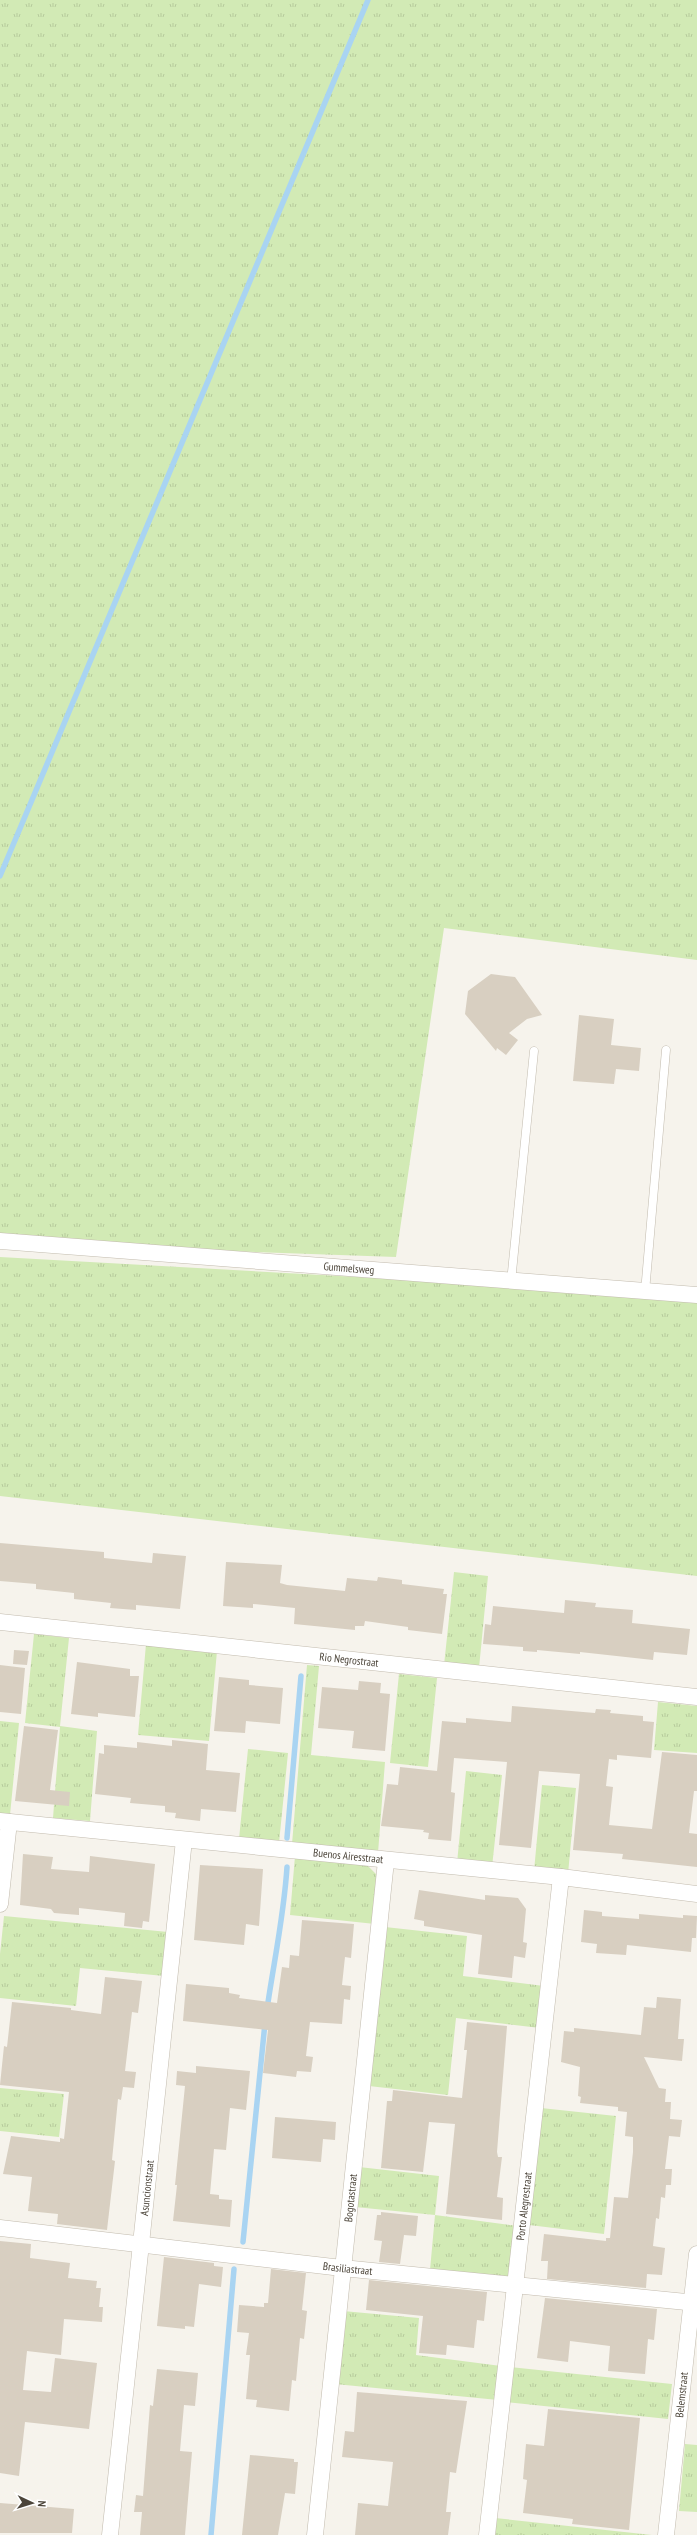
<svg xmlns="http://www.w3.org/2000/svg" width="697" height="2535" font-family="'PT Sans Narrow',sans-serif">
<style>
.grass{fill:url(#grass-tufts)}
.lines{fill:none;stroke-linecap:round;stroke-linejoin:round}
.stream{stroke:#a9d4f2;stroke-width:5.5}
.building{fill:#d8cfc1}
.service-casing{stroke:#c2bbae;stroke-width:9}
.minor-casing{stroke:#c2bbae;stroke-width:17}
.service{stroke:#fff;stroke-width:8}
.minor{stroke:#fff;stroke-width:16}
.labels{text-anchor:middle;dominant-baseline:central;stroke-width:3;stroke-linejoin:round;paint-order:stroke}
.street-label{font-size:11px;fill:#4b4439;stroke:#fff}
</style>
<defs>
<pattern id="grass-tufts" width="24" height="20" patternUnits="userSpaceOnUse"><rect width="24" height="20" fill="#d2eab5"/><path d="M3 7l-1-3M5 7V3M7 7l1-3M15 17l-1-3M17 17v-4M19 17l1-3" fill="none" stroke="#b6ca9c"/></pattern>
</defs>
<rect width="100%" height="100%" fill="#f6f3ec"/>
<path class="grass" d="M0,0H697V960L444,928L396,1257L0,1243Z
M0,1257L393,1279L697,1301V1576L0,1496Z
M454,1572L488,1576L479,1668L444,1665Z
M34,1634L69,1638L60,1726L97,1731L90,1821L53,1818L60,1727L25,1723Z
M146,1644L217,1651L209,1741L138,1735Z
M307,1665L319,1666L311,1755L385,1762L378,1853L292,1844Z
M399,1674L437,1678L428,1767L390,1763Z
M658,1702L697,1706V1753L654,1750Z
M0,1721L19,1723L10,1815L0,1814Z
M248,1749L288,1753L279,1843L239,1839Z
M466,1771L502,1775L492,1867L457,1863Z
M542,1785L576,1788L568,1874L534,1871Z
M295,1856L367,1865L377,1875L375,1924L290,1915Z
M4,1916L168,1932L164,1976L80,1968L76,2006L0,1998V1954Z
M385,1927L467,1936L463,1976L544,1986L540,2028L456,2018L448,2095L369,2086Z
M0,2088L64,2094L59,2137L0,2131Z
M541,2108L616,2116L604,2234L529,2225Z
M359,2167L439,2176L435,2215L518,2226L513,2280L430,2270L435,2215L355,2207Z
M343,2311L419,2318L416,2355L501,2366L498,2400L335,2384Z
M510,2367L672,2384L668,2419L506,2402Z
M685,2444L697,2445V2512L679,2511Z
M495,2518L652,2535H493Z"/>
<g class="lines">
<path class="stream" d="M0,876L368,0
M287,1838L301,1676
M267,2009C274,1961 284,1915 287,1867
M243,2242L265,2023
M211,2535L234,2269"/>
</g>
<path class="building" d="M491,974L515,977L542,1015L527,1019L509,1033L518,1040L506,1055L497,1048L496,1051L465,1014L468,991Z
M579,1015L614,1019L611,1045L641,1048L639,1071L616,1069L614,1084L573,1081Z
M0,1543L104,1552V1558L152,1563L153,1553L186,1556L180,1609L136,1605V1610L110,1608L111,1603L74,1599V1593L36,1589V1584L0,1581Z
M226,1562L282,1565L280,1583L287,1585L345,1591L347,1578L377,1581L378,1577L402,1580V1584L444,1589L443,1594H447L442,1634L408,1630V1627L365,1621L364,1626H355V1630L294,1624L295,1608L253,1604V1608L223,1606Z
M565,1600L596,1603L595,1607L633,1610L632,1623L690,1629L687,1655L654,1652L653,1660L580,1652V1654L537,1650V1652L523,1651V1647L483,1644L485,1624L491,1625L493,1606L564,1613Z
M14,1650L29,1651L27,1665L13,1664Z
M77,1662L130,1669V1676H139L135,1717L98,1713V1717L71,1714Z
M0,1665L25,1668L21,1714L0,1712Z
M219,1677L249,1680V1685L283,1688L280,1724L246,1721L245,1733L214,1731Z
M359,1681L381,1683L380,1693L390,1694L385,1751L352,1748L354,1731L318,1728L322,1687L358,1690Z
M512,1706L595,1713L596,1709L611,1710L610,1713L643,1716V1721L654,1722L651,1758L617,1755V1760L609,1759L606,1786L613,1787L609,1825L652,1829L662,1752L697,1755V1791H694L689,1833L697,1834V1867L622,1859L623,1854L573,1850L580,1774L539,1771L531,1848L499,1845L507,1762L454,1758L451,1792L455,1793L451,1841L428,1839L429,1833L423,1832L424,1830L381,1826L387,1784L398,1785L400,1767L437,1771L442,1721L466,1723V1718L511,1722Z
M24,1726L58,1730L50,1790L70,1792L69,1806L15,1801Z
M172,1740L208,1744L206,1770L240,1773L236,1812L201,1809L200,1821L175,1818L176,1813L165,1812V1806L130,1803L131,1798L95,1794L99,1753L104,1754V1745L137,1748V1742L172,1746Z
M23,1854L53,1857L51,1869L89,1872L90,1856L155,1864L149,1922L143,1921L142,1928L124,1926L125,1913L79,1908V1915L54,1913L51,1909L20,1905Z
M200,1865L263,1869L259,1926L246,1924L244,1945L194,1940Z
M419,1890L485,1900V1895L518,1898L526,1909L523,1942L527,1943L525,1958L514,1956L512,1978L478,1974L482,1935L424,1926V1921L414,1919Z
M584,1910L602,1912V1916L639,1919V1914L683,1918V1915L697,1916L696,1938H692L691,1952L627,1945L626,1955L596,1953L597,1944L581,1942Z
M302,1920L354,1924L351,1958L345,1957L342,1985L351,1986L350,2000L344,1999L342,2024L310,2022L306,2056L313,2057L311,2072L297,2071L296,2077L263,2073L268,2030L183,2021L186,1984L229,1988V1993L240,1995L239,1998L277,2003L282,1967L289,1968L290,1955L299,1956Z
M105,1977L142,1981L138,2013L132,2012L125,2071L136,2072L134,2088L123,2087L121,2100L118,2099L112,2160L115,2161L107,2230L57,2224L58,2214L28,2211L32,2177L3,2174L11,2136L60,2142V2138L64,2139L69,2092L0,2085L4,2046L7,2047L12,2002L71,2008V2010L101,2014Z
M657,1997L681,1999L678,2039H684L682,2061L644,2057L659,2088L666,2089L665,2102H671L670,2119L682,2120L680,2137L669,2136L665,2169H672L671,2185H666L665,2198L661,2197L659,2219L656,2218L653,2246L665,2248L662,2275L647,2274L646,2288L547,2279L548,2261H541L544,2234L606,2241V2238H610L614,2197L628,2198L633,2152V2137L625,2136L627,2112L618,2111V2107L580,2103L581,2097L578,2096L580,2067L561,2062L564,2031L574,2032V2028L641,2035L644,2007L656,2008Z
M467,2022L507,2026L497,2152L498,2157H502L497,2197L503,2198L502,2220L446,2214L455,2124L429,2122L423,2172L381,2168L387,2101H392L393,2090L462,2098L467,2050H464Z
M196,2066L250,2071L246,2110L230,2108L226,2150L214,2149L210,2194L219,2195V2199L232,2200L230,2227L173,2221L177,2185H175L185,2086L176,2085L177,2071L196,2073Z
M275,2117L336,2122L335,2140L323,2139L321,2162L272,2158Z
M381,2212L418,2216L416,2236L404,2235L400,2264L379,2262L382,2241L374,2240L377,2215H381Z
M0,2241L31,2244L30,2258L70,2263L68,2278L97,2281L96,2288H101L99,2307H103L102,2322L64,2319L61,2355L27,2351L23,2390L51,2392L55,2358L97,2363L89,2429L25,2422L19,2476L0,2473Z
M164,2257L214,2263V2266L223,2267L221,2287L199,2284L194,2327L185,2326V2329L157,2326Z
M271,2269L306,2273L302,2310L307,2311L304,2339L300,2338L296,2381L292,2380L289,2411L256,2407L257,2400L246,2399L250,2355H246L249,2333L237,2332L239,2305L264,2307V2303H268Z
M369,2280L487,2292L484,2321L477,2320L474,2348L447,2345L446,2355L419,2353L423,2316L366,2310Z
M545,2298L657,2309L654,2340L648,2339L645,2374L608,2371L610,2346L570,2341L568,2362L537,2358Z
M157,2369L198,2373L195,2406L184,2405L180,2451L192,2452L185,2535H140L142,2512H134L136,2495L143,2496L150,2405L153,2406Z
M357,2392L467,2401L456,2473L450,2472L446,2512H451L448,2535H355L358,2503L388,2506L393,2462L342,2457L345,2431L354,2432Z
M548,2409L640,2418L629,2530L572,2524L573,2519L523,2513L527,2480L523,2479L526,2444L544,2446Z
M250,2455L294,2459V2462H298L295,2494L285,2493L278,2535H242Z
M0,2503L74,2509L72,2533H0Z"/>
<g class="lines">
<defs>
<path id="service" d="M511,1282L534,1051
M645,1292L666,1050"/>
<g id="minor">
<path id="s1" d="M0,1241L697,1295"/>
<path id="s2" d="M0,1622L697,1697"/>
<path id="s3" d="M0,1821L561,1877L697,1894"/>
<path d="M0,1904L9,1822"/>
<path id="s4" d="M0,2228L342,2268L697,2303"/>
<path id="s5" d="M110,2535L184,1840"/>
<path id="s6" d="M315,2535L386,1861"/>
<path id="s7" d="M487,2535L561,1877"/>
<path id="s8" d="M666,2535L697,2254"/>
</g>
</defs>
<use href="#service" class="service-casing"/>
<use href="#minor" class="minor-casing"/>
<use href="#service" class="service"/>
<use href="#minor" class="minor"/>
</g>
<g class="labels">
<g class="street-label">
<text stroke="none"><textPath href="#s1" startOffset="350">Gummelsweg</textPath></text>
<text stroke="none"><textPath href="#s2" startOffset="351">Rio Negrostraat</textPath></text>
<text stroke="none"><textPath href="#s3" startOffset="350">Buenos Airesstraat</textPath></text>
<text stroke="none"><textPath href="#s5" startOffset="349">Asuncionstraat</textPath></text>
<text stroke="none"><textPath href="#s6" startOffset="339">Bogotastraat</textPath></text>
<text stroke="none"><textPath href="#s7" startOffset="331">Porto Alegrestraat</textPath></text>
<text stroke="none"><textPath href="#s4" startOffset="350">Brasiliastraat</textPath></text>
<text stroke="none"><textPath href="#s8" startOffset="141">Belemstraat</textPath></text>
</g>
</g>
<g transform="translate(32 2503) rotate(94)" stroke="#ffffff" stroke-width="3" paint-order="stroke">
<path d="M0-3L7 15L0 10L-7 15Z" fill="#4b4439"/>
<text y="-6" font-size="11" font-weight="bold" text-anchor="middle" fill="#4b4439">N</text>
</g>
</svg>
